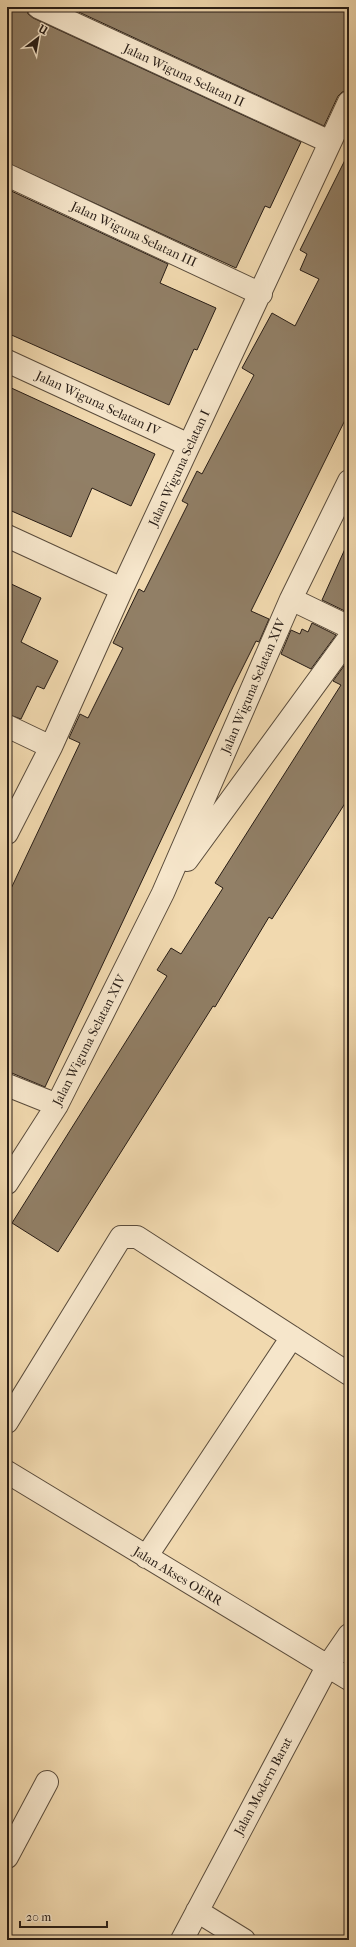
<svg xmlns="http://www.w3.org/2000/svg" width="356" height="1947" font-family="'IM FELL French Canon',serif">
<style>
.building{fill:#917f66;stroke:#281d16}
.lines{fill:none;stroke-linecap:round;stroke-linejoin:round}
.minor-casing{stroke:#5a4c3c;stroke-width:24}
.minor{stroke:#f6e6cb;stroke-width:22}
.labels{text-anchor:middle;dominant-baseline:central;stroke-width:3;stroke-linejoin:round;paint-order:stroke}
.street-label{font-size:13px;fill:#281d16;stroke:#f6e6cb}
</style>
<rect width="100%" height="100%" fill="#f1d9af"/>
<filter id="stains"><feTurbulence type="fractalNoise" baseFrequency=".005" numOctaves="4"/><feColorMatrix values="0 0 0 0 .2 0 0 0 0 .09 0 0 0 0 .02 0 0 0 .5 -.17"/></filter>
<radialGradient id="worn" r=".72"><stop offset=".6" stop-color="#630" stop-opacity="0"/><stop offset="1" stop-color="#630" stop-opacity=".3"/></radialGradient>
<path class="building" d="M7,7H26L28,14L33,18L301,142L270,208L265,206L236,268L7,163Z
M68,7H349V90L342,92L338,96L324,126Z
M349,152V412L251,611L269,619L259,642L256,641L233,687L45,1087L7,1071V897L80,743L69,738L80,714L88,718L123,648L113,643L139,589L144,592L188,504L182,501L197,471L202,474L254,375L242,368L272,313L295,326L319,279L300,270L307,254L300,250Z
M7,189L168,264L160,283L216,308L197,350L194,349L169,405L7,333Z
M7,386L155,454L131,506L92,488L71,537L7,509Z
M349,540V613L322,600Z
M7,582L41,598L21,642L58,661L44,689L37,686L21,719L7,714Z
M312,623L336,635L311,669L281,654L291,630L300,634L302,629L308,632Z
M349,659V797L272,919L269,917L215,1007L213,1006L58,1252L12,1223L167,976L157,970L171,948L181,954L223,888L215,883L341,685L333,681Z"/>
<g class="lines">
<defs>
<path id="minor" d="M38,7L330,142
M7,175L261,294
M7,361L189,445
M7,536L122,589
M291,599L349,627
M7,726L51,747
M7,833L51,747L122,589L349,102
M187,860L349,638
M7,1085L57,1105
M7,1183L57,1105L163,893L291,599L349,481
M7,1422L121,1237H137L349,1374
M7,1472L349,1679
M146,1557L292,1337
M7,1857L47,1782
M197,1911L244,1940
M182,1940L327,1667L349,1635"/>
</defs>
<use href="#minor" class="minor-casing"/>
<use href="#minor" class="minor"/>
</g>
<g class="labels">
<g class="street-label">
<text transform="translate(184 75) rotate(25)">Jalan Wiguna Selatan II</text>
<text transform="translate(134 234) rotate(25)">Jalan Wiguna Selatan III</text>
<text transform="translate(98 403) rotate(25)">Jalan Wiguna Selatan IV</text>
<text transform="translate(179 468) rotate(-65)">Jalan Wiguna Selatan I</text>
<text transform="translate(253 686) rotate(-67)">Jalan Wiguna Selatan XIV</text>
<text transform="translate(89 1040) rotate(-63)">Jalan Wiguna Selatan XIV</text>
<text transform="translate(178 1576) rotate(31)">Jalan Akses OERR</text>
<text transform="translate(263 1786) rotate(-62)">Jalan Modern Barat</text>
</g>
</g>
<rect width="356" height="1947" fill="none" stroke="#f1d9af" stroke-width="24"/>
<rect x="8" y="8" width="340" height="1931" fill="none" stroke="#281d16" stroke-width="2"/>
<rect x="12" y="12" width="332" height="1923" fill="none" stroke="#281d16"/>
<g transform="translate(38 38) rotate(31)" stroke="#f6e6cb" stroke-width="3" paint-order="stroke">
<path d="M0-3L7 15L0 10L-7 15Z" fill="#281d16"/>
<text y="-6" font-size="11" font-weight="bold" text-anchor="middle" fill="#281d16">U</text>
</g>
<path d="M20 1921v6h87v-6" fill="none" stroke="#281d16" stroke-width="2"/>
<text x="26" y="1921" font-size="12" fill="#281d16" stroke="#f6e6cb" stroke-width="3" paint-order="stroke">20 m</text>
<rect width="100%" height="100%" filter="url(#stains)"/>
<rect width="100%" height="100%" fill="url(#worn)"/>
</svg>
